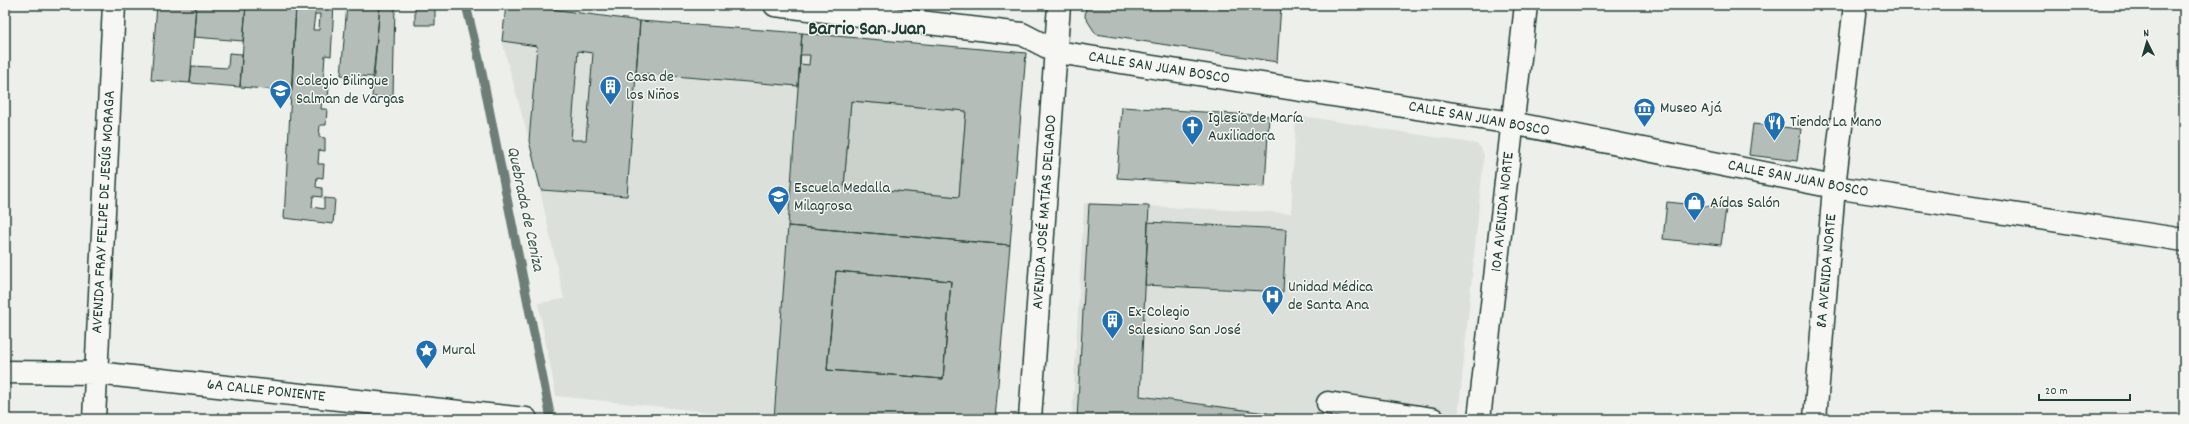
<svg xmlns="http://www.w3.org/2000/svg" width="2189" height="424" font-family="Dekko,sans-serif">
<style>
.built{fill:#dce0db}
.green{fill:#cbd2cc;stroke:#758880}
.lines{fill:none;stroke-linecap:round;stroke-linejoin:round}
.stream{stroke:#6c7e77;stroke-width:9}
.building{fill:#b4bdb8;stroke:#1f3d34;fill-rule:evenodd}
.minor-casing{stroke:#1f3d34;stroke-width:25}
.minor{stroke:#f6f6f2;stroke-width:22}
.labels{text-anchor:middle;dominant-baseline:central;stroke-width:3;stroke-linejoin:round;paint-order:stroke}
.street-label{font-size:16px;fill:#1f3d34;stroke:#f6f6f2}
.poi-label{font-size:16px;fill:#1f3d34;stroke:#f6f6f2;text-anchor:start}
.water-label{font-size:17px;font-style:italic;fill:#3f5850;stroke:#f6f6f2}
.district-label{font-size:20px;font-weight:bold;fill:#1f3d34;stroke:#f6f6f2}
</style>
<rect width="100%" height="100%" fill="#edefea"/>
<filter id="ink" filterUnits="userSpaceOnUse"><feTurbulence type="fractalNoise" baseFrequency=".025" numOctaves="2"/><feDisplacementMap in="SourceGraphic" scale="8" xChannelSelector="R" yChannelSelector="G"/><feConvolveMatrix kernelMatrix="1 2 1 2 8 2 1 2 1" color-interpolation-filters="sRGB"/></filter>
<g filter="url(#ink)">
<path class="built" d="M506,5H521L640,21L1026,53L995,419H775L556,396L538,303L564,299L529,141L502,41Z
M1296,115L1477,144L1481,148L1484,155L1458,419H1072L1084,203L1291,213Z"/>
<path class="green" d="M851,101L966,111L959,197L844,186Z"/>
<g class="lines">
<path class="stream" d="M466,5L480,63L551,419"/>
</g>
<path class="building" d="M157,5H196L190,83L151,80Z
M196,5H246L243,41L194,37Z
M246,5H296L292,91L240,87Z
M296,5H334L331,56L325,55L323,85L329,86L328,100H322L321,109H327L326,125H320L319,137L325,138V151L319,150L318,164H324L323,178L317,177L316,187L322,188V197L313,196L312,207L324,209V198L335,199L333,224L284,218ZM315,14H320L319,30H313Z
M347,5H380L373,77L341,75Z
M380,5H395L393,96L372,97Z
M415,5H435V25H415Z
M506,5H521L640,21L627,196L541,190L529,141L537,46L502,41ZM578,51L593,53L586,140H571Z
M1086,5H1281L1277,62L1096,34L1085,17Z
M640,21L802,33L798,86L636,73Z
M802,33L1026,53L1010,245L788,226ZM851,101L966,111L959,197L844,186Z
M229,53L242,54L240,87L190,83L192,66L228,68Z
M800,55H810L809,65L800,64Z
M1122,107L1269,116L1265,187L1117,178Z
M1753,124L1801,129L1797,161L1749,155Z
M1667,202L1726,208L1721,245L1663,239Z
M1089,204L1149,206L1140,396L1266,413L1265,419H1077Z
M1148,222L1286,229L1283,292L1145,285Z
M788,226L1010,245L995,419H774ZM836,271L951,281L943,379L827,370Z
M836,271L951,281L943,379L827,370Z
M1266,413L1308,419H1265Z"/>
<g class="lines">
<defs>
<path id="minor" d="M775,5L1022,34L1057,52L1512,123L1834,187L2184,240
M5,372L96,373L526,419
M1328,403L1433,419
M94,419L114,5
M1030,419L1059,5
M1479,419L1526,5
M1815,419L1834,187L1855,5"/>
</defs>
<use href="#minor" class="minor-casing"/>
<use href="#minor" class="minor"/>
</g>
</g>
<defs>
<symbol id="building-pin" viewBox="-11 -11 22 30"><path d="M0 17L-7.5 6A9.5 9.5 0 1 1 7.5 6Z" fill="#1f6fb2" stroke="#f6f6f2"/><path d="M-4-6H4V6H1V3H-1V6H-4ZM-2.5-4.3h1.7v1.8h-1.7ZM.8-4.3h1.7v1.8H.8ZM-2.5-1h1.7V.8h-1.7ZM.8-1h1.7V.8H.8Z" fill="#fff"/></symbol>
<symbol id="school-pin" viewBox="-11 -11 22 30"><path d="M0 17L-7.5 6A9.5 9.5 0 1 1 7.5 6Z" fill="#1f6fb2" stroke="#f6f6f2"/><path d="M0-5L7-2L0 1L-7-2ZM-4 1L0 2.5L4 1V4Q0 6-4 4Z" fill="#fff"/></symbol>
<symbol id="museum-pin" viewBox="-11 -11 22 30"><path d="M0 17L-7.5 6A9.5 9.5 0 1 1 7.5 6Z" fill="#1f6fb2" stroke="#f6f6f2"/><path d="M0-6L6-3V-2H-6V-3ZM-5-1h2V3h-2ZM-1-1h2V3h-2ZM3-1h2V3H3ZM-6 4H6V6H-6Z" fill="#fff"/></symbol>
<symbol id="restaurant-pin" viewBox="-11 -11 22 30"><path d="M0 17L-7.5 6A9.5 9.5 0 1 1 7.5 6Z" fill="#1f6fb2" stroke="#f6f6f2"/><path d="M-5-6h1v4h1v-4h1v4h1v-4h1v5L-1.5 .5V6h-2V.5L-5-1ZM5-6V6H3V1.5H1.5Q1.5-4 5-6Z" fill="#fff"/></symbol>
<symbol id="church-pin" viewBox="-11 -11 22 30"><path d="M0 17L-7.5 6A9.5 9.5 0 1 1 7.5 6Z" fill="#1f6fb2" stroke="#f6f6f2"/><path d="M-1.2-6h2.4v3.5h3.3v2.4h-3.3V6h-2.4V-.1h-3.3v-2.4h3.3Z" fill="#fff"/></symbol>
<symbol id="shop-pin" viewBox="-11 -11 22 30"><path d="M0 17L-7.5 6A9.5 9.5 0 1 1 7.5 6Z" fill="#1f6fb2" stroke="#f6f6f2"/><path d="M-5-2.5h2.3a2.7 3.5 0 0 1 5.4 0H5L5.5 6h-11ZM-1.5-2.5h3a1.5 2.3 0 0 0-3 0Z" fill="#fff"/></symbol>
<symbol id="hospital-pin" viewBox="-11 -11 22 30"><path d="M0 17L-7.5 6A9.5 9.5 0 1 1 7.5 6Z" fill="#1f6fb2" stroke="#f6f6f2"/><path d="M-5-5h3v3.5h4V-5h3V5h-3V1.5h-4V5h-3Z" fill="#fff"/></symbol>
<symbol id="sight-pin" viewBox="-11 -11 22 30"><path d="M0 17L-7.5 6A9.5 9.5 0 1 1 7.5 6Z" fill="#1f6fb2" stroke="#f6f6f2"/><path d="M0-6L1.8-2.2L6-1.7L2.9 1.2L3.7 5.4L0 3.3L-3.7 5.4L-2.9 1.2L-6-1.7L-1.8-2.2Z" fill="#fff"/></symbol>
</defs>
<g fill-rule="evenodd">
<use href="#building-pin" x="598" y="74" width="25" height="34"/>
<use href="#school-pin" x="268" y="78" width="25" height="34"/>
<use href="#museum-pin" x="1632" y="96" width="25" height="34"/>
<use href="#restaurant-pin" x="1762" y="110" width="25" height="34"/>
<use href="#church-pin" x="1180" y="114" width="25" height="34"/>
<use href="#school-pin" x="766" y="184" width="25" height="34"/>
<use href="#shop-pin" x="1682" y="190" width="25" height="34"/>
<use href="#hospital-pin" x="1260" y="284" width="25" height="34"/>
<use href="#building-pin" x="1100" y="308" width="25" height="34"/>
<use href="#sight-pin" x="414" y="338" width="25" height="34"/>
</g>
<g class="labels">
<g class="street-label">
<text transform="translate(1159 68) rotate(9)">CALLE SAN JUAN BOSCO</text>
<text transform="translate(1479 119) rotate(10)">CALLE SAN JUAN BOSCO</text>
<text transform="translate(1798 179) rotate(11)">CALLE SAN JUAN BOSCO</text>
<text transform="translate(104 212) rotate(-87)">AVENIDA FRAY FELIPE DE JESÚS MORAGA</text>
<text transform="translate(1045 212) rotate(-86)">AVENIDA JOSÉ MATÍAS DELGADO</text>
<text transform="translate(1503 212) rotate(-84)">10A AVENIDA NORTE</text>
<text transform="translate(1827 271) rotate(-85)">8A AVENIDA NORTE</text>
<text transform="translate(266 391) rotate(6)">6A CALLE PONIENTE</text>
</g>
<g class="poi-label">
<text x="626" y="77">Casa de<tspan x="626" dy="18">los Niños</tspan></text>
<text x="296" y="81">Colegio Bilingue<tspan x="296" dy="18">Salman de Vargas</tspan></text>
<text x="1660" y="108">Museo Ajá</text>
<text x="1208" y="118">Iglesia de María<tspan x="1208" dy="18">Auxiliadora</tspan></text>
<text x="1790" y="122">Tienda La Mano</text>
<text x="794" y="188">Escuela Medalla<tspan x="794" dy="18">Milagrosa</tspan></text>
<text x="1710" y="203">Aídas Salón</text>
<text x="1288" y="287">Unidad Médica<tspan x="1288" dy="18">de Santa Ana</tspan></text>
<text x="1128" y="312">Ex-Colegio<tspan x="1128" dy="18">Salesiano San José</tspan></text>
<text x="442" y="350">Mural</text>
</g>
<g class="water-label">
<text transform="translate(524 209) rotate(78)">Quebrada de Ceniza</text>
</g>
<g class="district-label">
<text x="867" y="30">Barrio San Juan</text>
</g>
</g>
<rect width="2189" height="424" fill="none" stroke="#f6f6f2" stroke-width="20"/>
<rect x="10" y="10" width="2169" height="404" fill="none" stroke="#1f3d34" stroke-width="1.5" filter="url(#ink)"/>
<g transform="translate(2147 42) rotate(355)" stroke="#f6f6f2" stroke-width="3" paint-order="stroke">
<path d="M0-3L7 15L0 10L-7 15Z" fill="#1f3d34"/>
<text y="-6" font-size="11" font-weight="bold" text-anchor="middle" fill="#1f3d34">N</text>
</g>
<path d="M2039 394v6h91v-6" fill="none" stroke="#1f3d34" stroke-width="2"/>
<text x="2045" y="394" font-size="12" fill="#1f3d34" stroke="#f6f6f2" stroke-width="3" paint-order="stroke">20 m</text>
</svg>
